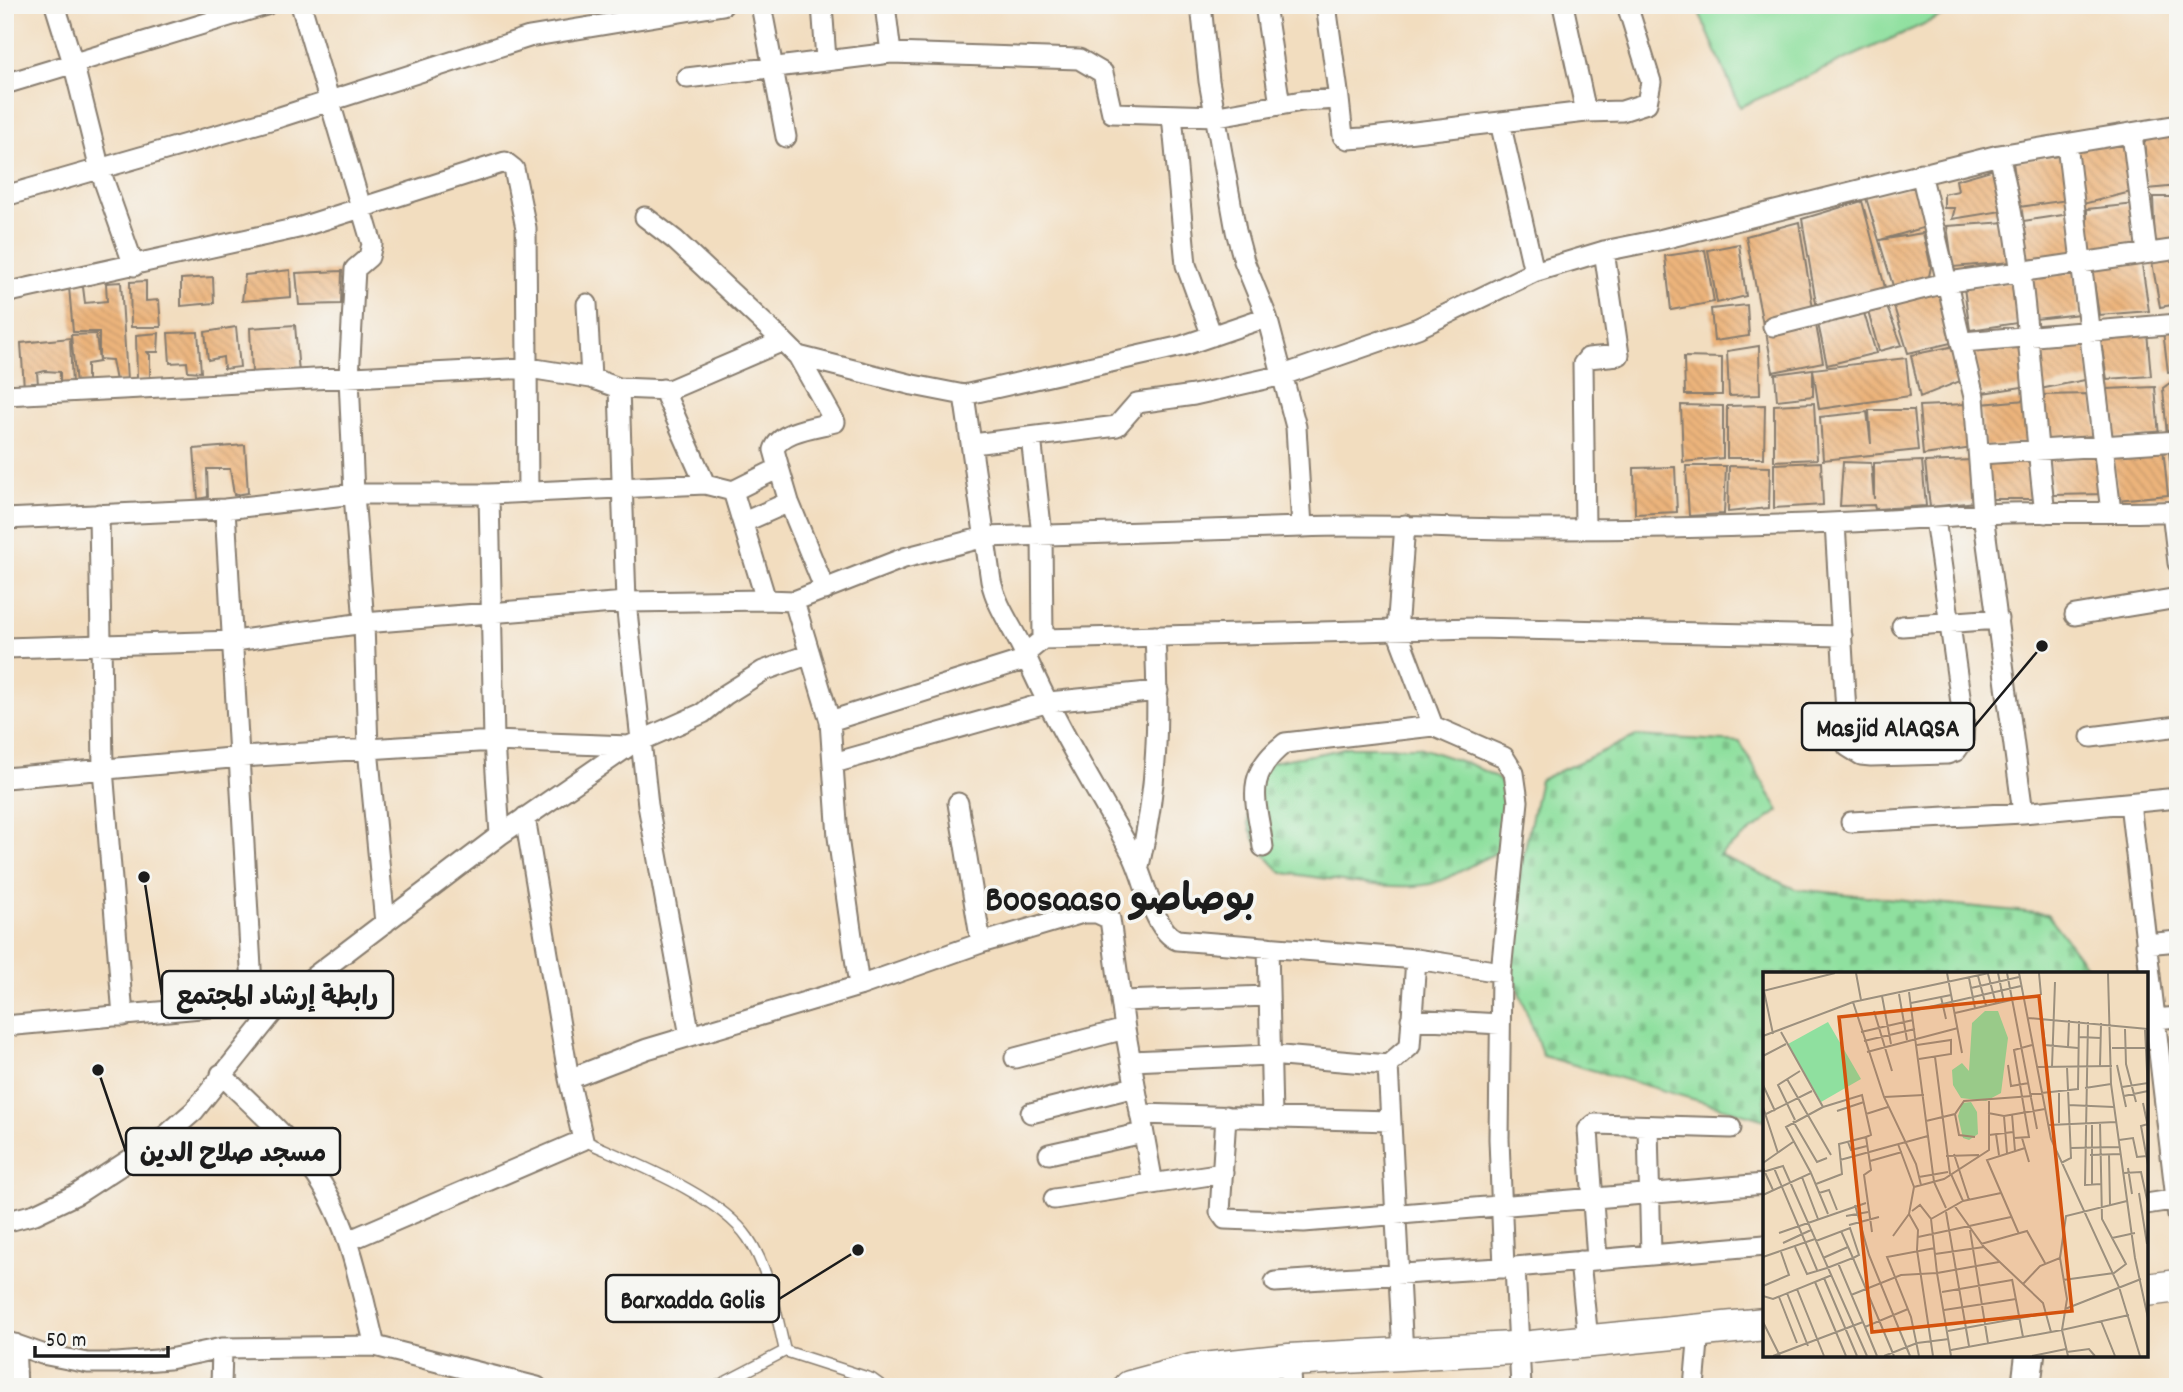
<svg xmlns="http://www.w3.org/2000/svg" width="2183" height="1392" font-family="Dekko,'Playpen Sans Arabic',sans-serif">
<style>
.cemetery{fill:url(#cemetery-stones);stroke:#567e5e;stroke-width:2}
.garden{fill:#8fe09f;stroke:#567e5e;stroke-width:2}
.building{fill:url(#building-back-hatch)}
.lines{fill:none;stroke-linecap:round;stroke-linejoin:round}
.lane-casing{stroke:#877c6e;stroke-width:13}
.street-casing{stroke:#877c6e;stroke-width:23}
.secondary-casing{stroke:#877c6e;stroke-width:32}
.primary-casing{stroke:#877c6e;stroke-width:35}
.lane{stroke:#fff;stroke-width:10}
.street{stroke:#fff;stroke-width:19}
.secondary{stroke:#fff;stroke-width:28}
.primary{stroke:#fff;stroke-width:32}
.labels{text-anchor:middle;dominant-baseline:central;stroke-width:7;stroke-linejoin:round;paint-order:stroke}
.town-label{font-size:38px;font-weight:bold;fill:#1c1c1c;stroke:#f6f6f2}
.inset-road{fill:none;stroke:#9c907e;stroke-width:2}
.view{fill:#d4530e;fill-opacity:0.15;stroke:#d4530e;stroke-width:3.5}
.inset-edge{fill:none;stroke:#1c1c1c;stroke-width:3.5}
.leader{fill:none;stroke:#1c1c1c;stroke-width:2.5}
.callout-dot{fill:#1c1c1c;stroke:#f6f6f2;stroke-width:2.5}
.callout{fill:#f6f6f2;stroke:#1c1c1c;stroke-width:2.5}
.callout-label{font-size:26px;text-anchor:middle;font-weight:bold;fill:#1c1c1c}
</style>
<defs>
<pattern id="cemetery-stones" width="16" height="16" patternUnits="userSpaceOnUse" patternTransform="scale(1.75)"><rect width="16" height="16" fill="#8fe09f"/><path d="M2 7V4a2 2 0 0 1 4 0v3zM10 15v-3a2 2 0 0 1 4 0v3z" fill="#7bc088"/></pattern>
<pattern id="building-back-hatch" width="6" height="6" patternUnits="userSpaceOnUse" patternTransform="scale(1.75)"><rect width="6" height="6" fill="#ecb47c"/><path d="M-1 5l2 2M0 0l6 6M5-1l2 2" fill="none" stroke="#ca9a6b"/></pattern>
</defs>
<rect width="100%" height="100%" fill="#f6f6f2"/>
<filter id="ink" filterUnits="userSpaceOnUse"><feTurbulence type="fractalNoise" baseFrequency=".0143" numOctaves="2"/><feDisplacementMap in="SourceGraphic" scale="14" xChannelSelector="R" yChannelSelector="G"/><feConvolveMatrix kernelMatrix="1 2 1 2 8 2 1 2 1" color-interpolation-filters="sRGB"/></filter>
<filter id="wash" filterUnits="userSpaceOnUse"><feTurbulence type="fractalNoise" baseFrequency=".00686" numOctaves="4" result="noise"/><feDisplacementMap in="SourceGraphic" scale="28" xChannelSelector="R" yChannelSelector="G"/><feGaussianBlur stdDeviation="1.57" result="paint"/><feColorMatrix in="noise" values="0 0 0 0 0 0 0 0 0 0 0 0 0 0 0 0 0 1.4 0 .05"/><feComposite in="paint" operator="in"/></filter>
<g filter="url(#wash)">
<rect width="100%" height="100%" fill="#f2ddbf"/>
<path class="cemetery" d="M1636,736L1740,742L1779,811L1719,855L1795,889L2047,914L2092,974H1765V1120L1543,1056L1503,949L1540,780Z
M1347,747H1418L1472,765L1494,776L1502,783L1510,802L1504,850C1478,858 1456,878 1430,884C1392,892 1323,877 1283,873C1273,866 1267,857 1260,848C1237,817 1253,796 1265,764C1293,756 1320,756 1347,747Z"/>
<path class="garden" d="M1696,5H1966L1740,107Z"/>
<g id="blocks">
<path class="building" d="M2178,134V186L2148,189L2144,139Z
M2131,144L2135,191L2079,205L2076,148Z
M2067,155L2068,200L2019,207L2013,162Z
M1998,168L2002,211L1952,219L1955,208H1944V194L1958,191L1956,180Z
M1915,186L1926,227L1880,240L1923,233L1931,267L1928,281L1894,289L1866,198Z
M2153,197H2178V241L2155,244Z
M1862,201L1886,291L1817,309L1802,219Z
M2136,204L2140,247L2087,256V209Z
M2070,214L2076,255L2028,260L2023,221Z
M1799,222L1813,308L1763,325L1746,236Z
M2007,222L2011,262L1953,267L1947,226Z
M1739,244L1746,296L1717,303L1708,250Z
M1705,250L1714,302L1671,310L1665,256Z
M2141,258L2149,311L2099,315L2091,264Z
M2178,258V304L2160,307L2152,262Z
M290,270L291,297L242,301L245,275Z
M342,271L341,304L299,305L296,273Z
M2075,272L2079,314L2027,320L2024,280Z
M213,277L214,303L181,306V279Z
M146,281V301L159,300L161,327H131L130,282Z
M121,282L127,380L116,381L112,360L99,359V332H73L69,287H83L85,303L107,301L106,283Z
M2014,282L2017,323L1970,330L1964,288Z
M1944,288L1955,342L1908,353L1892,300Z
M1884,300L1902,345L1879,351L1867,308Z
M1747,305L1749,336L1714,341L1711,309Z
M1864,313L1876,353L1827,365L1817,319Z
M1815,320L1823,362L1773,372L1766,332Z
M295,325L299,373H252L250,328Z
M236,327L240,367L224,369L223,357L208,360L205,332Z
M2178,329V371L2168,372L2163,331Z
M198,332L201,372L188,371L187,362L170,363L168,333Z
M2147,332L2151,376L2107,379L2100,337Z
M159,333L158,352H147L150,355V378H137L136,335Z
M96,334L99,362L87,364V382L76,384L71,335Z
M70,338L72,386L60,385V372L45,371L37,373L38,384L24,388L21,343Z
M2086,340L2090,379L2040,389L2034,344Z
M11,342V391L5,390V343Z
M2024,345L2029,386L1982,393L1973,351Z
M1759,346L1760,395L1729,396L1727,351Z
M1955,346L1963,380L1920,397L1911,355Z
M1684,357L1722,358V395H1685Z
M1906,358L1910,396L1819,409L1813,369Z
M1813,369V396L1777,400L1775,374Z
M2178,377V436L2167,437L2163,388Z
M2155,387L2159,437L2111,438L2106,389Z
M2092,394L2098,440L2047,442L2040,395Z
M2026,400L2030,442L1984,447L1981,404Z
M1814,403L1817,459L1774,461V405Z
M1967,404L1973,448L1923,455L1919,406Z
M1681,405L1723,406V458L1683,462Z
M1765,405L1764,458H1727V406Z
M1869,410H1914L1918,450L1823,460L1820,417L1867,412L1871,444Z
M245,445L248,493L234,495L230,469H207L208,497L198,499L194,449Z
M2163,448L2168,495L2117,500L2113,451Z
M2178,451V499L2174,500L2169,452Z
M2102,452L2105,494L2053,495L2048,454Z
M2036,457V499H1986L1985,458Z
M1972,460L1976,502L1930,507L1925,462Z
M1922,461L1926,506L1875,509L1874,505L1840,506L1843,462L1871,463L1874,499V463Z
M1821,462L1823,505L1774,508V464Z
M1686,466H1726L1724,514L1689,516Z
M1729,466L1770,467L1769,508L1728,512Z
M1675,467L1677,512L1635,514L1634,468Z"/>
</g>
</g>
<g filter="url(#ink)">
<use href="#blocks" fill-opacity="0" stroke="#877c6e" stroke-width="2"/>
<g class="lines">
<defs>
<path id="lane" d="M583,1140C631,1162 719,1195 748,1238C770,1270 776,1315 785,1351
M716,1387L785,1351L872,1379L883,1387"/>
<path id="street" d="M55,5L74,66L100,170L134,266
M761,5L786,137
M822,5L826,59
M885,5L891,53
M1201,5L1209,81L1236,231L1244,261L1267,317L1296,427L1302,527C1383,523 1463,530 1544,529C1690,529 1837,525 1982,514C2047,510 2113,515 2178,511
M1265,5L1280,105
M1326,5L1339,99
M1563,5L1586,112
M687,78L891,53L1079,59L1103,73L1112,113L1218,116L1302,101L1339,99L1343,136L1348,139L1363,138L1586,112L1622,111L1647,103L1651,82L1627,5
M5,84L266,5
M1172,115L1186,265L1212,336
M1500,122L1534,272
M2132,134L2147,253
M2067,144L2111,512
M1999,155C2029,272 2030,394 2045,513
M1921,173L1974,397L1983,514L2023,813
M5,196L280,117L529,37L723,5
M645,217L675,240L783,341
M5,293L298,228L505,162L514,169L526,228L528,493
M587,304L591,378
M1773,326L1949,282L2178,249
M1963,342L2178,324
M619,388L626,602L648,805L690,1036
M663,389L705,484
M5,395L529,368L591,378L619,388L669,390L783,341L798,356L913,385L964,395L1182,346L1267,317
M964,395L991,581C997,608 1014,629 1025,654C1054,722 1095,787 1131,852C1145,877 1152,929 1177,940L1416,959L1501,972
M1031,437L1042,535L1043,639
M973,444L1117,426L1137,403L1194,395L1283,375L1418,328L1534,272L1604,251L1659,240L1999,155L2178,125
M1980,454L2178,441
M779,468L789,502L825,590
M733,491L766,600L794,601L830,721L838,837L859,986
M489,494L494,741L500,835
M225,509L253,1003
M2172,511L2178,563
M99,514L103,769L123,1016
M5,519L225,509L354,494L349,377L355,269L369,257L372,244L301,5
M744,522L789,502
M1835,523L1848,747L1861,755L1871,756L1947,754L1956,751L1963,741L1964,724L1935,519
M1405,525L1397,631L1433,726L1504,757L1514,773L1518,801L1501,972L1499,1139L1504,1268
M1585,528L1583,364L1588,358L1619,355L1604,251
M794,601L904,558L985,537L1302,527
M2075,615L2178,598
M1902,626L1998,619
M5,648L235,641L364,623L626,602L766,600
M1025,654L1043,639L1475,628L1842,636
M830,721L1027,659
M2091,737L2178,726
M834,763L1049,702L1158,691
M5,778L242,757L494,741L629,746
M958,803L981,943
M2130,803L2178,1216
M1851,822L2023,813L2178,798
M1263,847C1257,801 1242,776 1285,743L1433,726
M1139,866C1158,787 1159,717 1155,636
M385,923L368,749L364,623L354,494H489L705,484L733,491L779,468L774,450C780,430 817,427 835,422L798,356
M2146,944L2178,941
M1268,947L1272,1117
M1121,1001L1269,996
M1411,1019L1500,1024
M2155,1019L2178,1017
M5,1026L266,1002
M1015,1058L1125,1029
M1131,1061L1270,1055L1388,1065
M221,1074C252,1105 287,1135 313,1171C350,1221 360,1287 375,1346L537,1387
M569,1079L647,1049L859,986L981,943L1083,913H1097L1110,919L1125,1029L1153,1184
M1031,1113L1135,1087
M1140,1114L1391,1121
M1226,1116L1220,1212L1225,1219L1304,1222L1765,1184
M1648,1127L1651,1255
M1049,1154L1143,1133
M1054,1199L1223,1173
M2146,1204L2178,1199
M5,1222L35,1214L77,1194L163,1138L194,1111L283,1000L500,835L629,746L703,713L725,695L763,671L810,654
M348,1241L583,1140L569,1079L525,817
M1597,1259L1588,1130L1595,1124L1731,1128
M1580,1261L1588,1340
M1515,1267L1521,1387
M1275,1282L1515,1267L1765,1245
M5,1341L42,1354L88,1363H117L169,1359L222,1348L375,1346
M15,1344L17,1387
M1403,1354L1388,1065L1410,1046L1416,959
M1289,1360L1291,1387
M221,1387L222,1348
M1694,1387L1699,1331"/>
<path id="secondary" d="M2026,1387L2030,1355"/>
<path id="primary" d="M2146,1290L2178,1286
M1130,1387L1193,1370L1289,1360L1531,1347L1765,1324"/>
</defs>
<use href="#lane" class="lane-casing"/>
<use href="#street" class="street-casing"/>
<use href="#secondary" class="secondary-casing"/>
<use href="#primary" class="primary-casing"/>
<use href="#lane" class="lane"/>
<use href="#street" class="street"/>
<use href="#secondary" class="secondary"/>
<use href="#primary" class="primary"/>
</g>
</g>
<g class="labels">
<g class="town-label">
<text x="1120" y="902">Boosaaso بوصاصو</text>
</g>
</g>
<g transform="translate(1763 972)">
<rect width="385" height="385" fill="#f2ddbf"/>
<path d="M222,39H235L245,66L238,121L223,129L198,126L190,113L189,98L199,91L206,99L209,51ZM208,130L214,140L215,162L206,168L200,166L195,144L199,131Z" fill="#8fe09f"/>
<path d="M65,50L98,107L58,130L25,72Z" fill="#8fe09f"/>
<path class="inset-road" d="M93,1L98,28M184,1L199,81M235,1L241,30M244,1L274,157M256,1L288,167L356,315L377,384M276,1L278,23M345,1L348,112L372,286L385,346M225,2L233,32M215,4L223,34M206,6L212,36M208,16L256,5M0,19L72,1M1,19L10,62M136,22L144,68M119,24L128,72M178,25L183,47M90,30L121,125L153,192L158,213M148,31L188,23M111,39L129,99M149,39L258,14M192,41L261,25M265,46L385,57M279,47L282,73L315,76M325,50L322,213L338,212M362,57L363,92L373,130M382,57L385,120M18,60L60,135L99,123L108,163L103,165L108,198L101,203L109,260M98,60L150,48M0,64L90,30L226,1M316,65L338,66M101,69L152,57M154,73L188,68V82L156,87M305,75L306,48M349,76H383M104,80L195,56M0,84L23,72M172,85L187,202M245,93L248,114L266,111M354,93L363,135M337,94L338,51M275,95L349,94M289,95L292,10M24,107L68,183M0,113L12,139M359,115L385,111M322,116L348,112M296,118V151M268,122L315,117L316,49M361,124L385,119M121,125L161,123M380,131L385,155M305,133L351,135M0,135L15,181M74,139L101,130M225,141L241,144L282,137M3,142L49,119M103,142L125,135M192,142L196,163L212,165M249,142L252,179M241,144L244,181M32,148L15,113L37,99M30,149L54,190L64,186M163,149L192,142L201,129L269,124M329,150V213M385,152L378,154L385,193M286,153L353,150M233,162L236,183M226,163L250,160M165,164L171,210L183,236M251,166L266,165L251,78L269,73M259,166L266,190M356,168L370,166L374,185L384,184M85,170L88,178L104,174M135,172L151,215L146,242L155,258L154,278L170,384M307,176L356,175M191,182L206,228M346,182L347,233M327,183L358,182M183,184L216,183M77,188L165,164L146,20M107,189L139,180M0,191L30,170M298,191L308,186L304,95M0,196L10,218M11,196L54,298M365,196L369,222M0,200L20,194L104,384M48,201L23,155L60,135M361,201L378,200L385,232M188,202L200,229M39,205L55,247M156,205L185,200M53,212L79,202L76,172L103,165M151,215L181,207L226,178V129M56,221L66,218L74,238M376,221L384,272M0,223L48,201L65,242M92,233L106,283L147,384M191,233L221,275L280,331L288,360M149,239L157,233L168,247L174,301L236,290M183,240L206,374M83,244L105,240M168,247L200,229L238,221M86,253L116,245M207,258L225,371M16,261L103,231M256,262L224,188L262,176M130,264L146,242M155,265L248,245M349,266L372,261M53,269L87,256L96,283L90,286L131,384M20,271L48,258M218,272L264,259L282,291M32,275L44,302L64,296L90,286L78,259M172,282L221,275M0,285L52,267M60,286L85,275M297,286L304,327L299,358L366,343M75,291L102,355L145,337M61,306L94,384M249,307L260,365M300,308L351,301L363,292L339,247L337,150M52,310L83,384M260,312L277,294L297,286L303,244L364,229M0,314L26,303L18,280M34,317L61,384M179,320L249,308M24,321L45,374M88,323L138,303L174,301L188,384M0,324L10,327L69,303M16,325L34,371M302,337L378,307M181,338L253,327M338,349L352,384M0,350L17,384M102,355L114,384M185,359L285,341M188,378L299,358L305,384M304,380L326,377L332,384M10,384L100,350M121,384L154,371L186,367M156,384L148,345L124,285L172,276M269,384L303,377"/>
<path class="view" d="M276,24L309,339L109,360L76,45Z"/>
<rect width="385" height="385" class="inset-edge"/>
</g>
<path class="leader" d="M2042 646L1974 727M144 877L162 995M98 1070L126 1152M858 1250L779 1299"/>
<g class="callout-dot">
<circle cx="2042" cy="646" r="7"/>
<circle cx="144" cy="877" r="7"/>
<circle cx="98" cy="1070" r="7"/>
<circle cx="858" cy="1250" r="7"/>
</g>
<g class="callout">
<rect x="1802" y="703" width="172" height="47" rx="7"/>
<rect x="162" y="971" width="231" height="47" rx="7"/>
<rect x="126" y="1128" width="214" height="47" rx="7"/>
<rect x="606" y="1275" width="173" height="47" rx="7"/>
</g>
<g class="callout-label">
<text x="1888" y="736">Masjid AlAQSA</text>
<text x="277" y="1004">رابطة إرشاد المجتمع</text>
<text x="233" y="1161">مسجد صلاح الدين</text>
<text x="693" y="1308">Barxadda Golis</text>
</g>
<rect width="2183" height="1392" fill="none" stroke="#f6f6f2" stroke-width="28"/>
<path d="M35 1346v10h133v-10" fill="none" stroke="#1c1c1c" stroke-width="3.5"/>
<text x="46" y="1346" font-size="21" fill="#1c1c1c" stroke="#f6f6f2" stroke-width="5" paint-order="stroke">50 m</text>
</svg>
